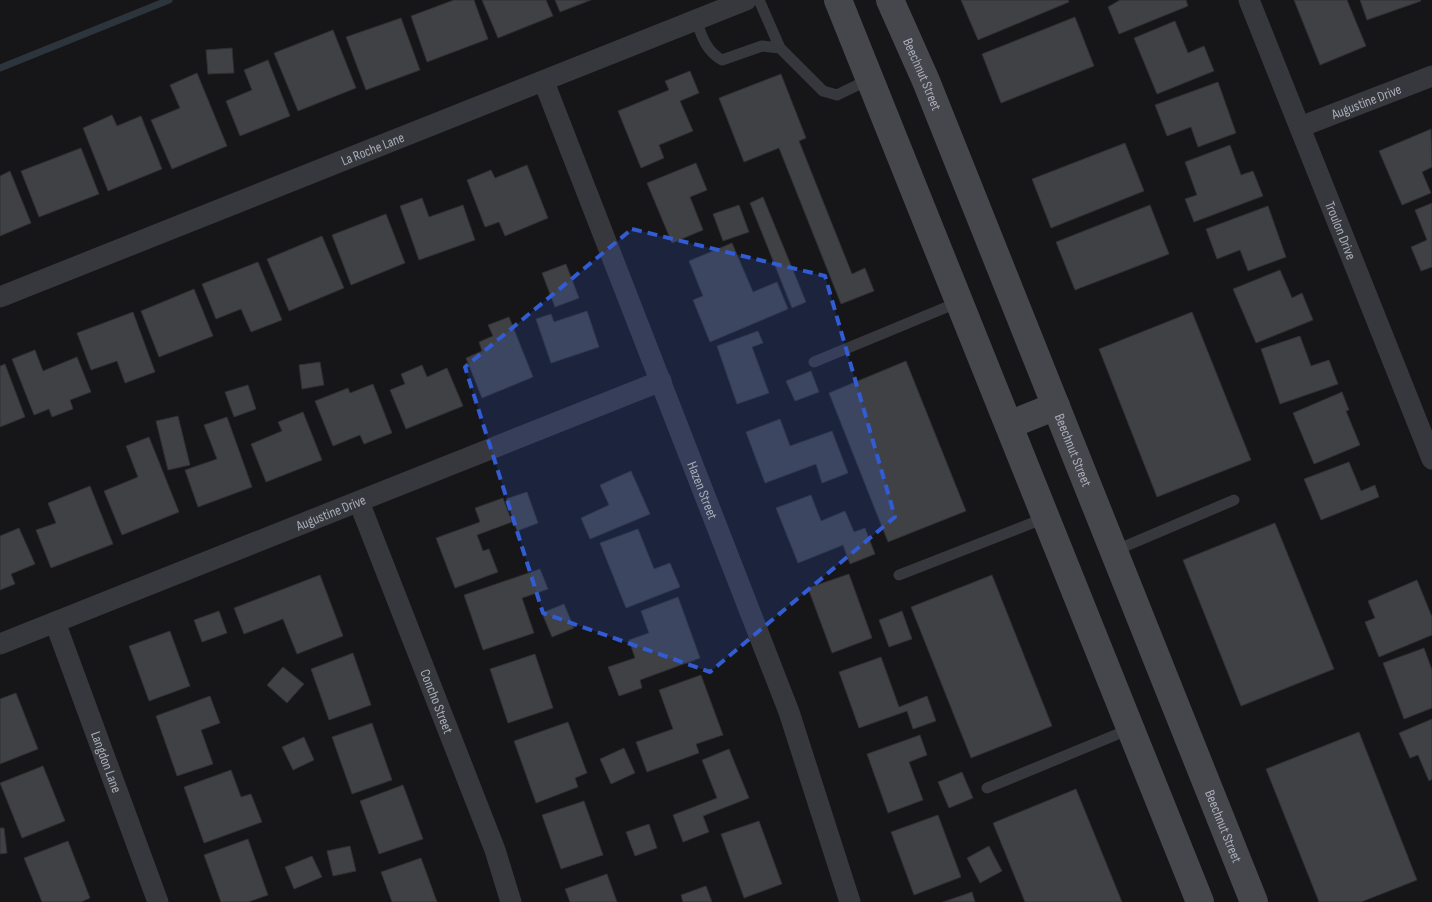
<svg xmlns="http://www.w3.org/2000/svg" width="1432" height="902" font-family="'Sofia Sans Condensed',sans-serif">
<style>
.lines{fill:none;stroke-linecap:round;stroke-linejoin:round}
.stream{stroke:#2c353c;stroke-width:7}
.building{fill:#404145;stroke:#303034}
.lane{stroke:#37383d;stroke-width:11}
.street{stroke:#37383d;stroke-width:21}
.secondary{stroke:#45474d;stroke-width:28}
.marked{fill:#325cd3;fill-opacity:0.2;stroke:#325cd3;stroke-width:4;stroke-dasharray:10 6;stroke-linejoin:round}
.labels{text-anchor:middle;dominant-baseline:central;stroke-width:5;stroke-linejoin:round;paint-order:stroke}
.street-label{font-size:14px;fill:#a8adb8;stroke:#111113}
</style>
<rect width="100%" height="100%" fill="#161618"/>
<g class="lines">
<path class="stream" d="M0,68L169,0"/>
</g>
<path class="building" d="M454,0H474L488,39L427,62L411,16Z
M482,0H546L553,16L498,38Z
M555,0H591L560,12Z
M961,0H1068L1069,2L978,40Z
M1120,0H1186L1188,6L1119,34L1108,7Z
M1294,0H1347L1366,46L1320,65Z
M1360,0H1420L1421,1L1367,20Z
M1075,17L1094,66L1001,103L982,54Z
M401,18L420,70L366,90L346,37Z
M1175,21L1188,53L1204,46L1214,71L1157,94L1134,38Z
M333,30L356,88L298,111L274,53Z
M232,48L234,73L208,74L206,50Z
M268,60L290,116L240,136L226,101L252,90L244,70Z
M690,71L699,93L680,101L693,131L659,145L664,158L641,168L618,111L669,90L665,81Z
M197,73L227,146L172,169L151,120L180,108L170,85Z
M781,74L806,138L799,141L852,274L865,268L874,291L841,304L779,148L744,162L719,98Z
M1218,82L1236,133L1198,147L1191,127L1167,136L1155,105Z
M112,115L117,126L141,116L162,169L108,191L83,128Z
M1431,129L1432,167L1422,172L1431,193L1402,205L1379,151Z
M1125,143L1144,191L1051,228L1032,179Z
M1230,145L1241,175L1253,171L1263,196L1194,222L1185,199L1197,195L1185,162Z
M81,148L99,194L39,217L21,171Z
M696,163L707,190L690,197L703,230L672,243L647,183Z
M527,165L548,218L505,236L499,222L485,227L467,180L491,170L495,178Z
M10,171L31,223L0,236V176Z
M763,197L806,302L792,308L750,203Z
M422,198L429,217L463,205L475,240L419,260L400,206Z
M1432,203V267L1421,271L1411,247L1427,240L1415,210Z
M739,205L749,232L723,241L713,214Z
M1150,205L1169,254L1075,290L1056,242Z
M1268,206L1286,257L1248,271L1240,250L1217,259L1206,229Z
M386,214L405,263L351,285L332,235Z
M322,236L344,288L289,311L267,259Z
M732,243L753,292L777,282L788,309L710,342L693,300L703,296L689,261Z
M258,262L282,320L251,332L241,309L216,319L202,284Z
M566,264L579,298L555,307L542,273Z
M1280,270L1292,298L1302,293L1313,320L1256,343L1233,289Z
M194,289L213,336L159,357L141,311Z
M587,311L599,347L551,363L536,319L551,314L554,322Z
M133,312L155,372L125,383L117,361L91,370L77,333Z
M1192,312L1251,460L1157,497L1099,349Z
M509,317L533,377L482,398L466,358L482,351L479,342L493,336L488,325Z
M758,331L763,343L752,347L769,393L737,404L717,346Z
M1300,336L1311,366L1329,360L1338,384L1280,404L1261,349Z
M35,350L43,371L77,357L91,392L70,400L73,409L52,417L49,409L34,415L12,359Z
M906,361L966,511L888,542L829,393Z
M320,362L324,385L302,389L299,365Z
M5,364L25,417L0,427V366Z
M422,365L427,377L447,368L463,406L406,429L390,390L405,384L401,374Z
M811,371L819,392L795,401L786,381Z
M373,384L392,433L364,444L360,435L333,446L315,401L348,388L350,393Z
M248,385L256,409L234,417L225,392Z
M1342,392L1349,410L1346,411L1360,445L1314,464L1293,413Z
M303,412L322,460L266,482L251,444L282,431L278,422Z
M178,416L190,465L168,470L156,421Z
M227,417L252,487L198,507L185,470L217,459L204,425Z
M780,419L790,446L832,431L848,473L822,483L816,464L765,483L746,432Z
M149,437L179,512L122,535L104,491L138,477L126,446Z
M1349,462L1361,491L1375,485L1379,497L1321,520L1304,479Z
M631,471L650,514L590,539L581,518L609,505L600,485Z
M90,486L113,544L51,568L36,530L56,523L48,503Z
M527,492L538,523L517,531L506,499Z
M811,495L821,521L845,511L854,532L865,528L875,554L850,564L843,545L798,563L776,508Z
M503,498L512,522L477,535L483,551L489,549L498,572L455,588L436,538L480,522L475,508Z
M1275,523L1334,669L1241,706L1183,560Z
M19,528L35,564L11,574L15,584L0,590V536Z
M638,529L654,569L670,563L680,587L626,608L600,543Z
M540,569L548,589L522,598L534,633L483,650L464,595Z
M849,574L872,638L832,653L808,588Z
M320,575L343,636L297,654L283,619L244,634L234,608Z
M992,575L1052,726L971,758L911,607Z
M1417,580L1432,617V635L1379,657L1365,622L1375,618L1368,601Z
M678,597L700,658L640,680L642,688L619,696L608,667L635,658L629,640L649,633L641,611Z
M564,604L574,628L552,637L542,613Z
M219,611L227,633L202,642L194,620Z
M902,611L912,639L889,647L879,620Z
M170,631L190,686L149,701L129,646Z
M1424,648L1432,670V708L1404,719L1383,663Z
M353,653L371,705L329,720L311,669Z
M535,654L553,708L508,723L490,669Z
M881,657L899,707L927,696L936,721L913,729L907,711L859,728L839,672Z
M283,667L304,684L287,703L267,685Z
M701,675L723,735L696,744L699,753L647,772L636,742L673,729L659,690Z
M16,693L38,749L0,764V699Z
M210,696L220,723L201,730L213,764L177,776L156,716Z
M1432,719V779L1429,781L1418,755L1410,758L1399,733Z
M568,722L587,773L575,778L578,787L536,803L514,741Z
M372,723L392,780L352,794L332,737Z
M1359,732L1417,880L1361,902H1319L1266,769Z
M920,735L927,755L909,762L923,800L888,813L867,754Z
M304,737L314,760L293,770L282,747Z
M624,748L635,773L611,784L600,759Z
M729,749L749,798L703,816L709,832L683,842L673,815L717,798L702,760Z
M43,766L65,821L22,838L0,783Z
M231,770L241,797L251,794L262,822L204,843L184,787Z
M962,772L973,798L949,808L938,782Z
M403,785L423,839L379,854L360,801Z
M1076,789L1122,902H1025L993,823Z
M584,801L603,855L561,869L542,815Z
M938,815L961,877L914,895L891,832Z
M759,821L782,884L744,898L721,834Z
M649,824L657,848L635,856L626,832Z
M0,828H4L7,853L0,854Z
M248,839L268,895L248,902H221L204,855Z
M68,841L90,898L81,902H42L24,858Z
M350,846L356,871L333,876L327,851Z
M989,846L1002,871L980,883L967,858Z
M312,856L322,877L294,889L285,867Z
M421,858L437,902H392L381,872Z
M607,874L617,902H570L565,889Z
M706,886L712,902H683L681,895Z
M972,892L975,902H943Z"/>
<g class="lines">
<path class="lane" d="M759,0L780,48
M696,20C702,37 706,51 722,60L762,46L780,48L823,91L837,95L870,79
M814,362L959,302
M1114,551L1234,500
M899,575L1045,518
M987,788L1130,729"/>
<g class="street">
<path id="s1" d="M1249,0L1432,459"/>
<path id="s2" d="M544,82L789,712L850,902"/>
<path id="s3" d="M1300,127L1432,76"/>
<path id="s4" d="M0,297L746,0"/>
<path id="s5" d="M359,502L495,850L511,902"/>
<path id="s6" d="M55,622L158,902"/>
<path id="s7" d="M0,644L661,381"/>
</g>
<g class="secondary">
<path d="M838,0L1200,902"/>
<path id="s8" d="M890,0L926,81L1254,902"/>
<path d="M1009,425L1056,406"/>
</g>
</g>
<path class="marked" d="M632,229L825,276L895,517L710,672L543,613L465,367Z"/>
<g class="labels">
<g class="street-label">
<text stroke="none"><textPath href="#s8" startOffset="81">Beechnut Street</textPath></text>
<text stroke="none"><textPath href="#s3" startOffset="71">Augustine Drive</textPath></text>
<text stroke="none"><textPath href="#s4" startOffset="401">La Roche Lane</textPath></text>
<text stroke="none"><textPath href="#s1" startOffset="248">Troulon Drive</textPath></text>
<text stroke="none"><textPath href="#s8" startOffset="486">Beechnut Street</textPath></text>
<text stroke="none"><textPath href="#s2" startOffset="438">Hazen Street</textPath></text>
<text stroke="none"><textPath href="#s7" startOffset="356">Augustine Drive</textPath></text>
<text stroke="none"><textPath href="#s5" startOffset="214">Concho Street</textPath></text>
<text stroke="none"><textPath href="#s6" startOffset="149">Langdon Lane</textPath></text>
<text stroke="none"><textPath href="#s8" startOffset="891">Beechnut Street</textPath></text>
</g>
</g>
</svg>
